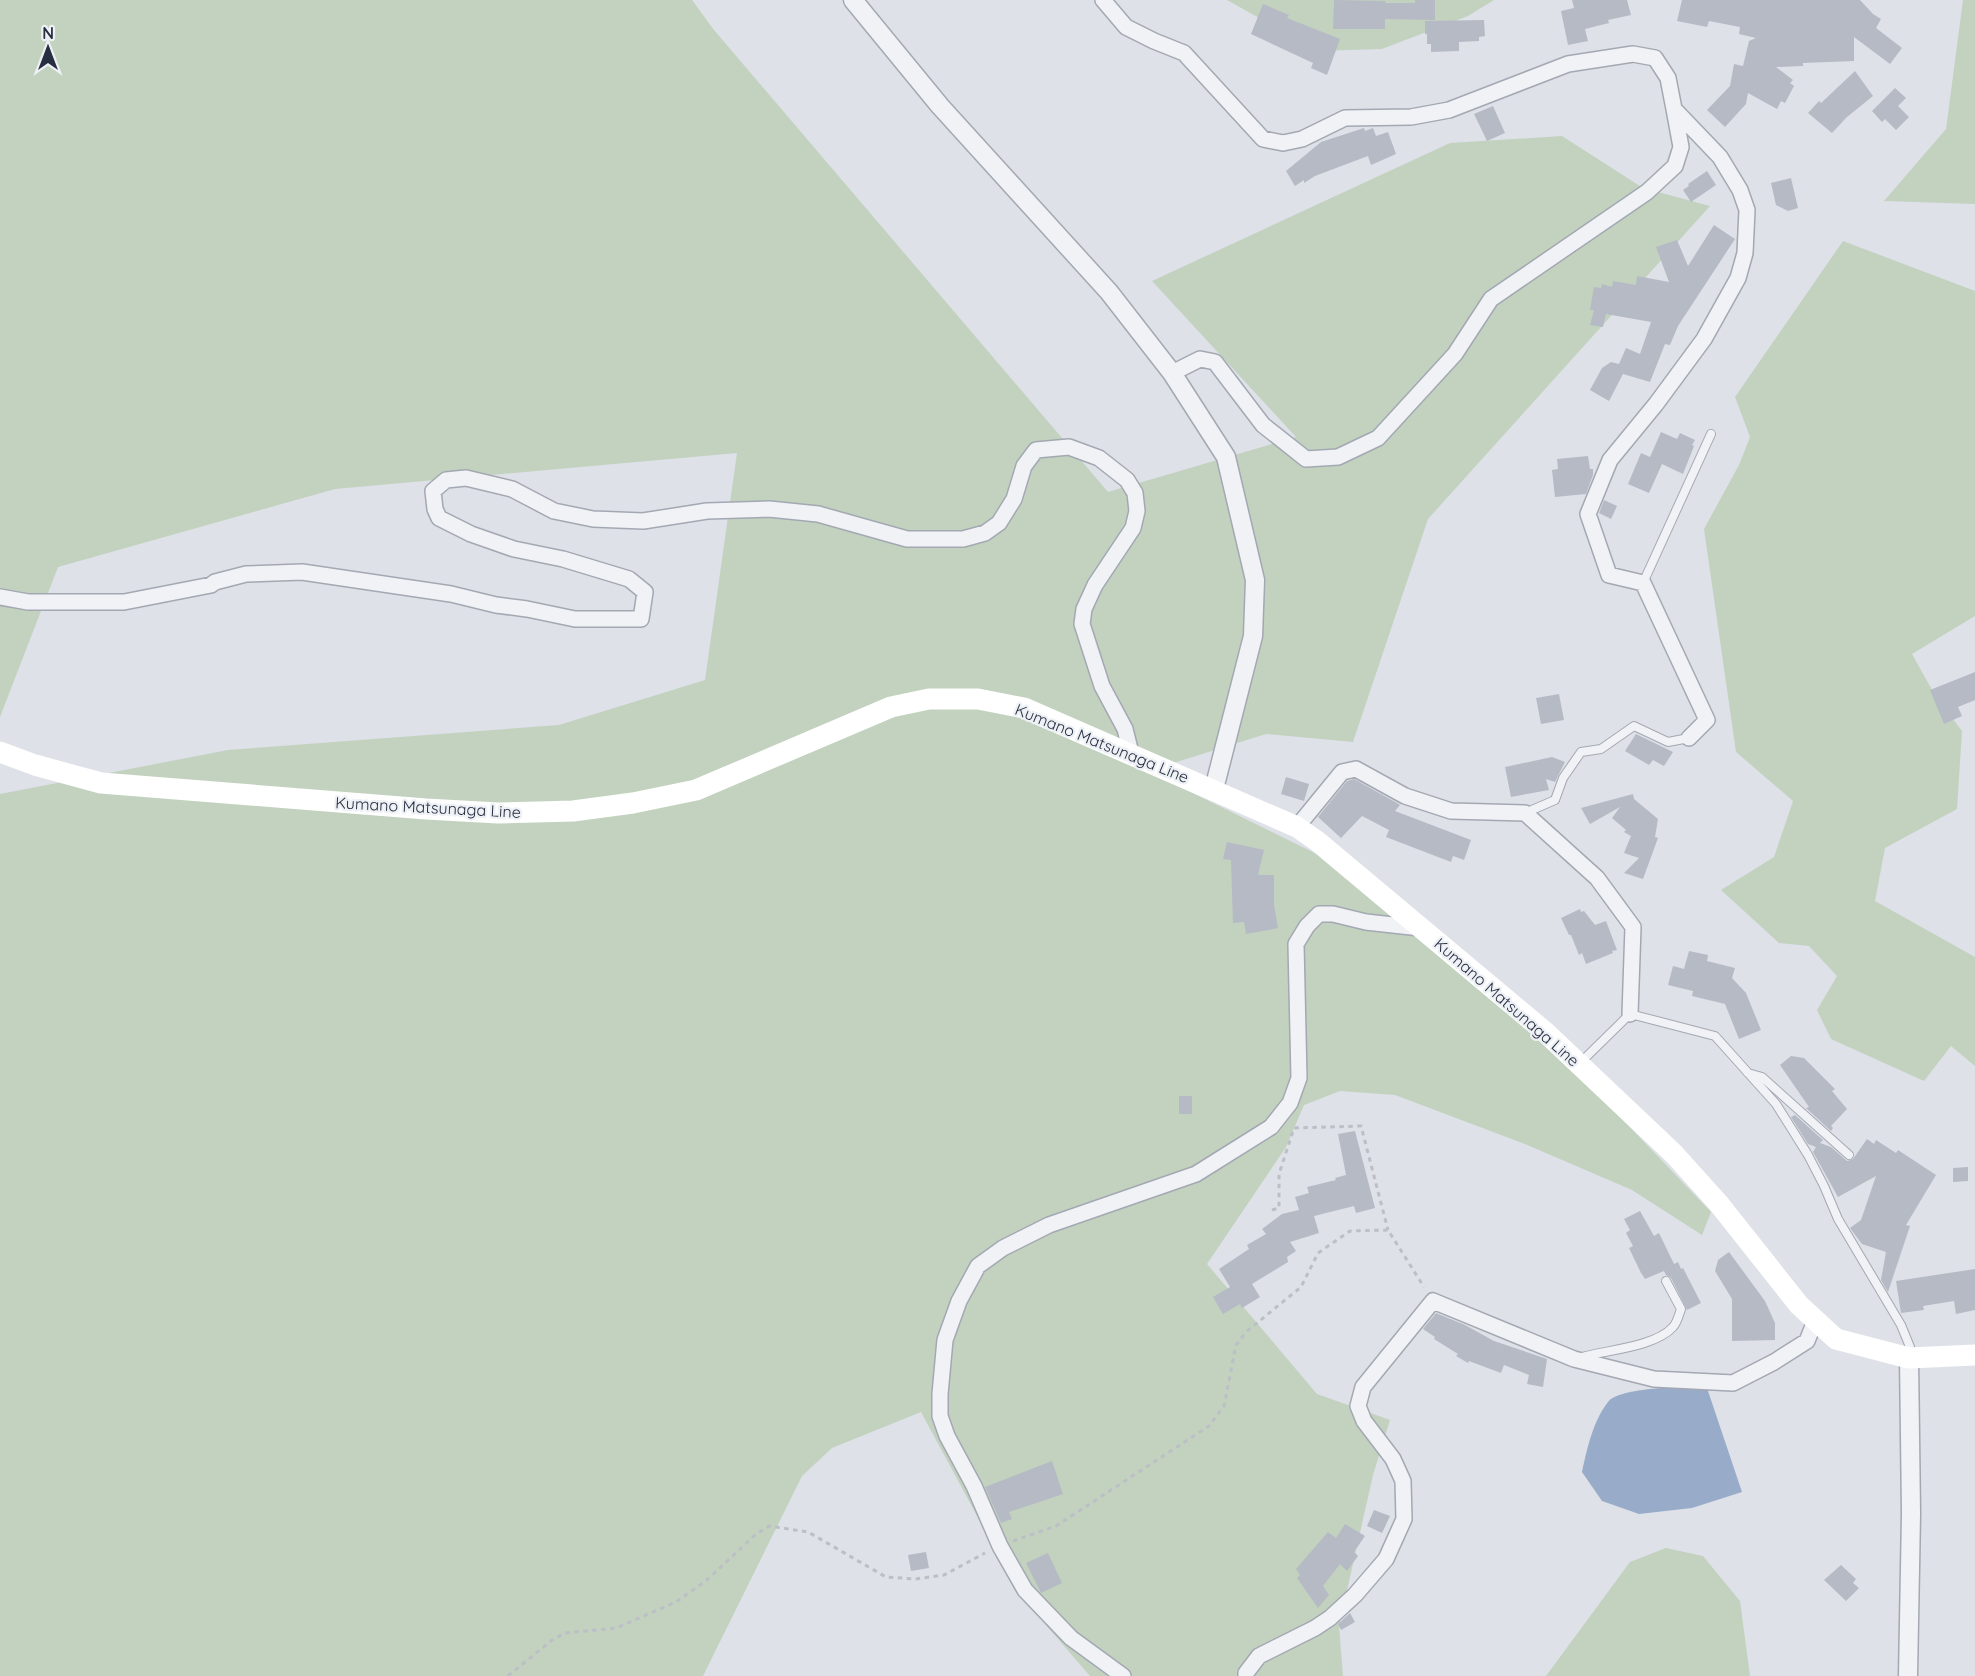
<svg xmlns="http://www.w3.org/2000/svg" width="1975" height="1676" font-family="Quicksand,sans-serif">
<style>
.green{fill:#c2d2bf}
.water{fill:#98acc9}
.building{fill:#b5bac5}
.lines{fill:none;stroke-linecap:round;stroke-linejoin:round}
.service-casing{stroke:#a3a8b2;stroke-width:10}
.minor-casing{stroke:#a3a8b2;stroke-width:18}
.tertiary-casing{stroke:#a3a8b2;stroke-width:21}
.path{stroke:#bcbfc6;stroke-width:3;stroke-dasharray:4.5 4.5;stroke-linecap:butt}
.service{stroke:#f1f2f6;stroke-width:8}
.minor{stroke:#f1f2f6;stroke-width:15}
.tertiary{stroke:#f1f2f6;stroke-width:18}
.secondary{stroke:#fff;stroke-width:21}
.labels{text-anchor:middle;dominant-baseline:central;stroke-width:4.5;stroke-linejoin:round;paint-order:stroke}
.street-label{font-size:16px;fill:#272e3f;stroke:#edf0f5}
</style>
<rect width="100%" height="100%" fill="#dee1e8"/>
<path class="green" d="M0,0H692L714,30L1108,492L1296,437L1152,281L1450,143L1562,136L1643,188L1710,206L1428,519L1353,742L1266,734L1148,771L1331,861L1580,1075L1711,1212L1702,1235L1632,1190L1525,1144L1395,1095L1340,1091L1304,1105L1286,1147L1207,1264L1317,1394L1390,1420L1373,1475L1339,1626L1343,1676H1090L1019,1594L921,1412L832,1448L802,1476L703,1676H0V794L228,750L559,725L705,680L737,453L335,489L58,567L0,717Z
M1227,0H1494L1468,16L1382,49L1318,51Z
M1963,0H1975V204L1884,201L1946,129Z
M1843,241L1975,291V616L1912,654L1936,697L1962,731L1957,809L1885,848L1875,901L1975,957V1066L1951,1046L1924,1081L1831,1039L1817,1010L1837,976L1809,946L1779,943L1721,890L1774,857L1793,801L1736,752L1704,529L1739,465L1750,437L1735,397Z
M1666,1548L1703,1556L1740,1601L1750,1676H1546L1630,1562Z"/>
<path class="water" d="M1706,1385L1742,1492L1692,1508L1639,1514L1602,1501L1582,1472C1587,1449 1593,1421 1608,1402C1619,1387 1686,1387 1706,1385Z"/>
<path class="building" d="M1334,0L1386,1L1385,3H1415V0H1435V20L1385,19V29H1333Z
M1572,0H1627L1631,15L1608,20L1609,23L1585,29L1588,41L1568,45L1561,11L1574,8Z
M1682,0H1860L1873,14L1881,19L1876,28L1902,48L1890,64L1854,37V61L1803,63V66L1776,67L1793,80L1790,83L1794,86L1785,103L1781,101L1777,109L1748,93L1746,104L1725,127L1707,110L1730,86L1734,64L1743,66L1749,41L1756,38L1739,34L1740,27L1709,21L1707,27L1677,21Z
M1263,4L1289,15L1287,18L1340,39L1327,75L1311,68L1313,63L1251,34Z
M1484,20L1485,36L1479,37V41L1459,42V51L1431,52V44H1427V34H1425V21Z
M1855,71L1873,96L1847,117L1832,133L1808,113L1819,101L1821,103Z
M1895,88L1906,98L1898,106L1909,117L1896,130L1885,119L1882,122L1872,111Z
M1493,106L1505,133L1487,141L1474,114Z
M1364,128L1365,131L1373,128L1376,136L1388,132L1396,154L1371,165L1368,156L1315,176L1304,183V180L1295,186L1286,171L1321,142Z
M1707,171L1716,185L1691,202L1683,190L1689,186L1688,184Z
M1791,178L1798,208L1788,211L1776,205L1771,183Z
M1714,225L1735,239L1678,326L1670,345L1665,344L1650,382L1623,374L1609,401L1590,390L1602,368L1611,362L1619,364L1626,348L1640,354L1651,322L1606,314L1603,327L1590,325L1594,310H1590L1594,287L1601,288L1602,284L1612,287L1613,281L1636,285L1637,276L1669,282L1656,247L1677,240L1688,266Z
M1661,432L1677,439L1680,433L1695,440L1692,445L1694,446L1683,474L1662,464L1649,493L1628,484L1641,453L1650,457Z
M1588,456L1590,469H1593V475L1586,494L1555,497L1552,470L1558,469L1557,459Z
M1604,500L1617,506L1611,519L1599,513Z
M1975,672V700L1958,707L1962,716L1944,724L1930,690Z
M1559,694L1564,720L1541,724L1536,698Z
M1636,734L1673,752L1664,766L1653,760L1649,765L1625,751Z
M1552,757L1565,762L1555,782L1546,779L1549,790L1511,797L1505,767Z
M1286,777L1309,784L1304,801L1281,794Z
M1354,779L1397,803L1400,805L1395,811L1471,840L1464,860L1453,856L1451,862L1386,837L1389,830L1362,816L1341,838L1318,817L1347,781Z
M1633,794L1634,799L1658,819L1655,837L1658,838L1643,879L1624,873L1639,858L1624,853L1631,836L1624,832L1626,830L1612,818L1620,807L1590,824L1581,808Z
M1227,842L1264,850L1258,875H1274V905L1278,928L1246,934L1244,922L1233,923L1231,860L1223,859Z
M1580,909L1581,912L1584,911L1595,925L1606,921L1617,950L1612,951L1613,953L1586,964L1582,953L1579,955L1571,935H1569L1561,918Z
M1689,951L1708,955L1707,961L1735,968L1732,978L1746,993L1761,1030L1739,1039L1725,1004L1692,996L1693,991L1668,985L1673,966L1684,969Z
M1791,1056L1804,1058L1835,1089L1832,1091L1847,1109L1831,1126L1833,1128L1831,1131L1806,1108L1809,1107L1780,1065Z
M1179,1096H1192V1114H1179Z
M1795,1115L1823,1140L1820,1143L1831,1147L1847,1161L1853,1159L1867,1139L1874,1144L1876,1140L1896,1153L1898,1150L1936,1175L1906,1225L1910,1226L1888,1292L1881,1280L1886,1252L1862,1244L1850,1228L1861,1220L1876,1176L1838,1197L1813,1152L1816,1147L1808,1144L1791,1117Z
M1355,1131L1375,1208L1356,1213L1354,1206L1314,1216L1319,1233L1290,1242L1296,1251L1287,1257L1288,1262L1252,1284L1260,1297L1242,1308L1240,1304L1223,1314L1213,1297L1230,1287L1219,1269L1249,1249L1247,1245L1266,1234L1262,1229L1282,1214L1299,1210L1295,1197L1309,1193L1307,1187L1336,1180L1335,1178L1346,1175L1338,1134Z
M1968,1167V1181L1953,1182V1168Z
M1640,1211L1654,1236L1659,1233L1674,1264L1678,1262L1681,1269L1683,1268L1701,1303L1687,1310L1671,1278L1666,1275L1664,1271L1645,1279L1641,1273L1629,1248L1633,1246L1626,1233L1630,1230L1624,1219Z
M1729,1252L1765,1301L1775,1323V1340L1732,1341V1299L1715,1271L1718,1260Z
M1975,1269V1310L1956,1314L1954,1301L1923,1306L1924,1310L1901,1313L1896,1281Z
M1436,1313L1465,1325L1494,1341L1547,1359L1543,1387L1527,1384L1529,1375L1504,1365L1501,1373L1469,1361L1468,1363L1456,1356L1458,1354L1434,1339L1435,1337L1423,1329Z
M1052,1461L1063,1494L1009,1512L1012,1519L1001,1523L985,1487Z
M1374,1510L1390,1516L1382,1533L1367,1526Z
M1345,1524L1365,1536L1354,1552L1358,1556L1347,1571L1340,1564L1323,1586L1329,1595L1318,1608L1297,1578L1300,1575L1296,1569L1328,1532L1336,1538Z
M926,1552L929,1568L911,1571L908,1555Z
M1048,1553L1062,1583L1041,1593L1026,1563Z
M1841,1565L1856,1579L1853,1583L1859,1588L1846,1601L1824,1580Z
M1350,1613L1355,1622L1341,1630L1338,1624Z"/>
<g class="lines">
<defs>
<path id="service" d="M1643,583L1711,434
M1525,813L1555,800L1563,778L1581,752L1601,749L1634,726L1668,742L1689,738
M1580,1063L1630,1014L1715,1036L1776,1104L1808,1155L1824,1186L1838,1219L1901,1325L1910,1347L1909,1357
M1748,1073L1762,1077L1849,1155
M1582,1357C1607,1350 1655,1347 1673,1327C1677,1323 1679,1315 1681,1309L1666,1281"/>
<path id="minor" d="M1103,0L1126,27L1154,41L1184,53L1263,139L1283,143L1302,139L1345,118L1411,117L1449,110L1568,64L1633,54L1655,58L1668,78L1674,109L1681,147L1675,166L1647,192L1491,299L1455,354L1378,438L1338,457L1306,459L1263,425L1215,362L1200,359L1172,373
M1674,109L1720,157L1740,190L1747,210L1745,253L1738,278L1704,339L1656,404L1610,460L1588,514L1609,575L1643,583L1707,720L1689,738
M0,597L28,602H124L211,585L215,582L246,574L302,572L451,594L496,605L527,609L575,619H641L645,592L629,579L563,559L514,549L471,534L439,518L435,509L433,491L446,480L466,478L512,489L554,511L593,519L643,521L707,511L769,509L818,514L907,539H963L985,533L999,523L1014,499L1024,466L1036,450L1069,447L1099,458L1127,480L1135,493L1137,511L1133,528L1095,585L1084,609L1082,624L1102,686L1125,729L1131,753
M1297,827L1342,772L1356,769L1405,796L1451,811L1525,813L1597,878L1633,927L1630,1014
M1123,1676L1071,1638L1025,1590L1000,1546L974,1486L947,1436L940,1416V1394L945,1340L959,1301L978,1266L1003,1248L1049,1225L1196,1174L1271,1127L1290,1103L1299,1078L1296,944L1307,926L1319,914H1333L1366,922L1420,928
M1246,1676V1673L1259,1656L1315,1628L1330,1618L1355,1595L1386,1559L1404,1519L1403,1481L1393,1459L1364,1421L1358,1406L1363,1387L1433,1301L1574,1359L1654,1379L1733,1383L1774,1362L1807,1341L1815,1321"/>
<path id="tertiary" d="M853,0L940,106L1109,292L1172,373L1226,457L1255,580L1253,636L1214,789
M1908,1676L1911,1514L1909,1358"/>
</defs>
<use href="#service" class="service-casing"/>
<use href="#minor" class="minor-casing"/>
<use href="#tertiary" class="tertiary-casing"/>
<path class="path" d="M1272,1210L1279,1208V1174L1294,1128L1361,1126L1388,1230
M1013,1541L1056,1526L1209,1426L1224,1406L1236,1345L1246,1332L1301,1287L1318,1253L1350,1231L1388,1230L1424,1287
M508,1676L552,1640L565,1633L616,1628L676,1602L707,1580L755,1535L769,1526L808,1532L886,1577L915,1579L944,1575L985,1553"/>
<use href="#service" class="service"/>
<use href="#minor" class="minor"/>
<use href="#tertiary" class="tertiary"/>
<path class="secondary" d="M0,752L35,765L101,783L426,809L498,813L573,811L633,803L696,790L891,707L929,699H978L1024,708L1297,827L1317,841L1544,1031L1674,1154L1719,1204L1799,1305L1836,1339L1909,1358L1975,1355"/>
</g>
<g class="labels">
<g class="street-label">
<text transform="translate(1102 743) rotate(22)">Kumano Matsunaga Line</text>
<text transform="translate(428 807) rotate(3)">Kumano Matsunaga Line</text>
<text transform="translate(1507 1002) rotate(41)">Kumano Matsunaga Line</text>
</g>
</g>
<g transform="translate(48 48)" stroke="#edf0f5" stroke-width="4.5" paint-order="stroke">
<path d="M0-4.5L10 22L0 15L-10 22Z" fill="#272e3f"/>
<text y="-9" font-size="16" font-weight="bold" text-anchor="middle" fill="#272e3f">N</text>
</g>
</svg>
